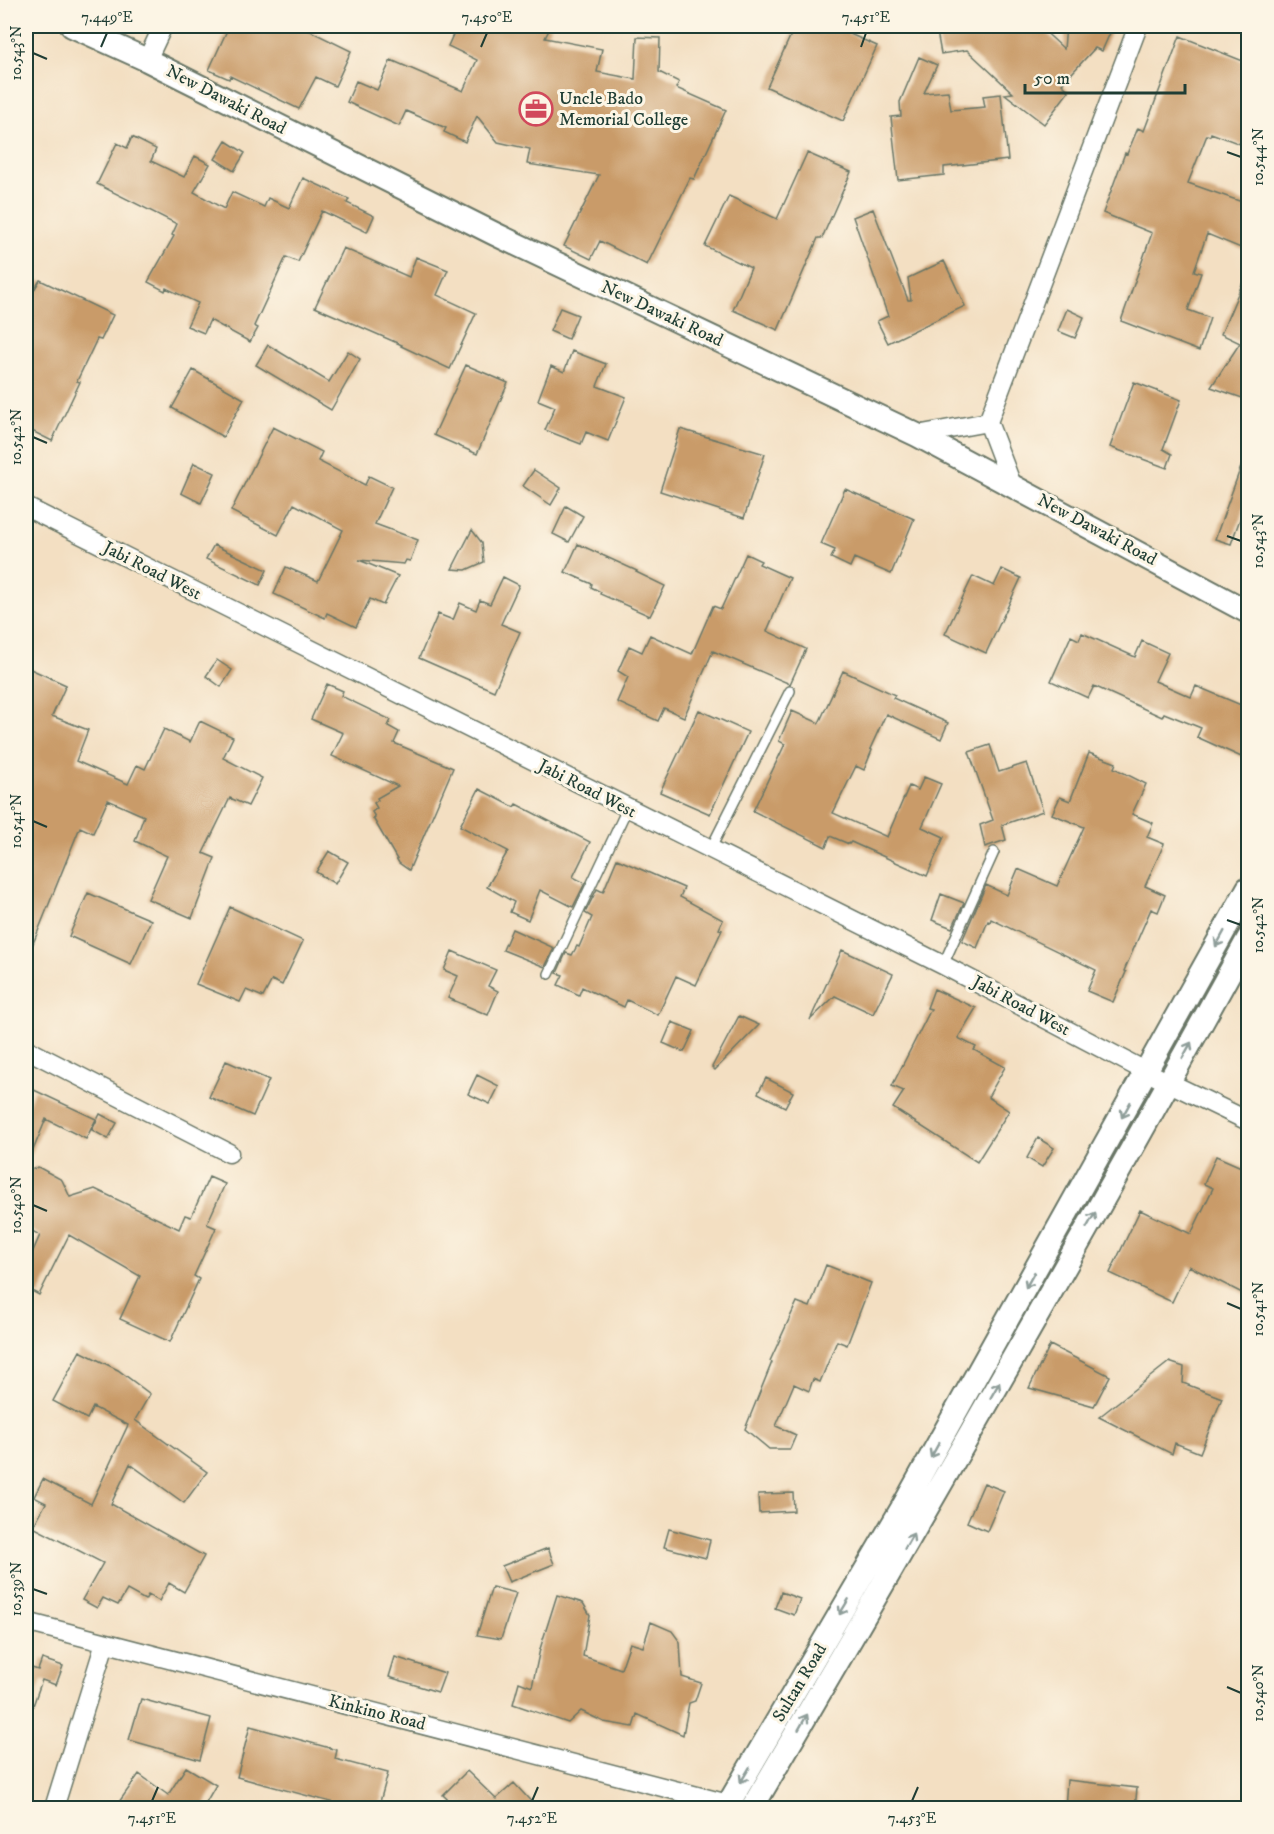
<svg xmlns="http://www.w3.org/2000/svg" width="1274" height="1834" font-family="'IM FELL DW Pica',serif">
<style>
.building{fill:#c99b69}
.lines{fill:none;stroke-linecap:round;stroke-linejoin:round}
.service-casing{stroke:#697666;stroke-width:12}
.minor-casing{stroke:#697666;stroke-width:21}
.tertiary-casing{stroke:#697666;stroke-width:26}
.service{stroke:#fff;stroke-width:9}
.minor{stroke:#fff;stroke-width:18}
.tertiary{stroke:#fff;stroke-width:22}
.oneway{stroke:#8f9e9a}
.ticks{fill:none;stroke:#1f3d34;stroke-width:2}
.labels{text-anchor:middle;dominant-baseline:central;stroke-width:6;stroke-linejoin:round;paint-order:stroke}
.poi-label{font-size:18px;fill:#1f3d34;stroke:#fcf5e5;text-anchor:start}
.street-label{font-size:18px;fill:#1f3d34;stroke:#fcf5e5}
.neatline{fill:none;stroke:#1f3d34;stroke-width:2}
.ticks-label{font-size:15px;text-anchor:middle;fill:#1f3d34}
</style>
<rect width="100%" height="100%" fill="#fcf5e5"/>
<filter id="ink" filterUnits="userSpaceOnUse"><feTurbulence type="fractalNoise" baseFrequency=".0167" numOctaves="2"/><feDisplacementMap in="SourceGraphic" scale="12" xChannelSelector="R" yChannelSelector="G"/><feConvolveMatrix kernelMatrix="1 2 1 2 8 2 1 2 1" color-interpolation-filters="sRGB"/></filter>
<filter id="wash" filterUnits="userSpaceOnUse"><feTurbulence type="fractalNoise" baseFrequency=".008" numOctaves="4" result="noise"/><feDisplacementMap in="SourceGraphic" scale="24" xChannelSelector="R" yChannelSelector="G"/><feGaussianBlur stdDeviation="1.35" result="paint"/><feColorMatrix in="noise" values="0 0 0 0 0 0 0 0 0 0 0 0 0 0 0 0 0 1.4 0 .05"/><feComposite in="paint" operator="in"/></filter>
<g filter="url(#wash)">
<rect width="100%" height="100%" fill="#f3dfc2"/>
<g id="blocks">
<path class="building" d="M229,26H300L351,51L335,86L316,77L299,109L230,76L229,79L209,70Z
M457,26H551L545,38L602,49L597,72L635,79L637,37L660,38L659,72L679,82L676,88L726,110L694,179L690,178L647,265L600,241L591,259L564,246L599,175L527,164L530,149L498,142L477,116L465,142L444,132L446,128L406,111L399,126L347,102L356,81L377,90L391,60L463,91L477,60L448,46Z
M795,26H832L877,46L843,121L767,87Z
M936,26H1039L1064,49L1066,26H1113L1102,51L1095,48L1062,84L1069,91L1044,124L1005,94L1013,93L967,50L941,54Z
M1180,36L1248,63V147L1211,133L1210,136L1207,135L1188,183L1248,204V251L1207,234L1194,271L1201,273L1188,310L1210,318L1199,351L1121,321L1152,233L1103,213L1125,153L1127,154L1138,128L1144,131Z
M919,57L937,65L924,93L948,91L951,110L985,107L983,96L1001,94L1008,160L944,167V175L898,180L891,117L901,116L900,102Z
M132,137L156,149L151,161L184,177L195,156L210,164L194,192L224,209L232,192L264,207L268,198L289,208L303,178L349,199L347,203L374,216L367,232L322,211L298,262L286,257L254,326L258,328L250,342L210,320L204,333L187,326L198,303L166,288L165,291L148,282L174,236L172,235L177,224L97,184L117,143L127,148Z
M226,141L245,153L234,171L215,159Z
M807,153L851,172L822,238H818L778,330L733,310L751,268L705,246L729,196L777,219Z
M873,209L908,300H911L908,278L944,261L965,306L888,343L877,321L888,316L853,217Z
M343,248L409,277L416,257L448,270L437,295L476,313L450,369L401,346L402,345L315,307Z
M1248,270V400L1211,387L1240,343L1221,334Z
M40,280L113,315L101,340L97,339L77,381L80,382L52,441L26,428V292L31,295Z
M560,308L578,315L568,339L550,331Z
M1067,309L1084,317L1075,338L1058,331Z
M268,345L329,382L348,351L360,359L331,410L256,365Z
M572,351L606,364L597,386L626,397L608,441L586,432L581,444L545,430L555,407L538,400L551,366L564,372Z
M466,365L508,383L477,454L434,435Z
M193,370L244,399L223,437L172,408Z
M1134,382L1181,400L1163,449L1172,454L1167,468L1110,447Z
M273,427L322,452L318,461L365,485L369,476L392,487L375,524L418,540L410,561L406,560L404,564L359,560L398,576L383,605L370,599L356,627L327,613L325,618L274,594L286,567L318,581L343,530L294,504L278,535L231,511Z
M680,429L765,454L744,518L660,491Z
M1246,453H1248V497L1231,544L1215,539Z
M194,463L215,473L201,503L181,493Z
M534,470L561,488L551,505L523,486Z
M845,489L914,519L891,574L854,558L850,567L831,558L835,550L821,544Z
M566,506L583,516L569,542L553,534Z
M472,530L482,543L484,562L466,570L452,569Z
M578,544L637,571L636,572L665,586L650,616L600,594L601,592L591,587L592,584L565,572Z
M214,545L267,570L260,585L206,559Z
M746,554L761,561L759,564L790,578L767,631L806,649L790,684L713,651L684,717L664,708L658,721L617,702L628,677L618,671L629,646L642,652L650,635L692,654L713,606L721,609Z
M1002,569L1021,578L986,653L945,634L973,576L994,586Z
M503,577L519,585L501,624L520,632L494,691L419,658L438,614L453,620L460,603L476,610L480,600L490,604Z
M1082,633L1135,657L1142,641L1168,653L1155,681L1191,697L1196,686L1248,708V760L1197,737L1201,728L1164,713L1162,717L1094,686L1088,698L1051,681L1071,636L1079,640Z
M217,660L232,670L221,687L206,676Z
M26,667L66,685L52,716L88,730L76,761L128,784L137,765L145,769L164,729L190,742L200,721L233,737L223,758L262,778L248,806L230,798L203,853L215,858L192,918L148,899L167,856L135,841L144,816L108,800L93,833L80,827L26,961Z
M843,671L895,695L893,698L948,723L941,739L886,714L870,749L872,750L864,770L856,766L833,813L887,837L909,786L918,790L924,777L941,784L922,827L944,837L927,876L851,842L849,844L830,836L826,847L753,811L785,744L779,741L792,711L819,723Z
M327,684L343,691L341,696L391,720L388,726L399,732L394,743L453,768L409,870L399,863L373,818L375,817L372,812L377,808L374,803L378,800L377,798L398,786L332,756L343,733L311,719Z
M699,710L748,732L710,814L660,792Z
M990,745L999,772L1027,763L1043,811L1002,825L1006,840L985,847L980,825L993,820L969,752Z
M1089,753L1116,763L1114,768L1146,784L1132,814L1153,823L1147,837L1164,844L1145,886L1165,895L1158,912L1151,909L1124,971L1126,972L1113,1002L1087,991L1096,970L991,919L990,922L988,921L977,948L962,941L986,885L1007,895L1018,869L1057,886L1084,827L1052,814L1060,797L1070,801Z
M479,789L514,807L516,804L590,842L573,877L585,883L573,907L540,890L528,920L510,912L514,902L487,887L508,851L460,826Z
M329,851L348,862L335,884L316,872Z
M617,859L684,888L680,897L723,920L719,929L722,930L696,985L676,976L658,1015L627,1000L624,1007L582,987L579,995L558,985L563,975L557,973L566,953L572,955L577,946L579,947L592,917L585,913L597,889L603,892Z
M88,893L151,920L131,964L69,936Z
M941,894L964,903L952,928L932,920Z
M230,907L303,941L282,985L272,980L263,997L246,990L240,1002L196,984Z
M512,929L554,948L545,967L503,950Z
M842,950L893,974L873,1014L835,996L810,1020Z
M452,951L496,970L488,986L498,991L488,1015L448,998L458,976L444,970Z
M934,989L976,1008L958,1038L976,1047L974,1050L1005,1067L988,1097L1009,1111L977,1162L893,1108L904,1091L892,1086L931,1009L927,1008Z
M739,1016L759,1025L715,1070L712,1067Z
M672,1022L694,1031L684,1052L663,1043Z
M226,1061L269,1080L253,1116L209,1097Z
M477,1075L499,1086L490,1104L468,1094Z
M766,1078L793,1092L785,1107L758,1093Z
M34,1090L96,1119L86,1139L46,1119L26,1167V1110Z
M100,1114L117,1123L108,1139L92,1130Z
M1038,1138L1054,1148L1042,1167L1027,1158Z
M1216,1156L1248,1170V1204L1242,1216L1248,1219V1296L1189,1266L1172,1302L1110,1273L1140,1210L1191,1234L1213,1188L1204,1184Z
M38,1167L62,1180L70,1197L95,1189L179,1229L185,1215L191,1217L209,1177L225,1184L207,1224L216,1228L194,1276L199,1279L170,1342L120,1319L140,1276L69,1235L39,1295L26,1288V1267L40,1235L26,1228V1172Z
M826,1265L871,1283L847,1345L837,1341L820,1382L813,1379L809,1391L794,1384L776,1426L796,1435L790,1449H769L745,1429L772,1362L770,1361L797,1302L810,1307Z
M1050,1345L1110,1376L1094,1406L1029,1388Z
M80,1351L118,1370L150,1394L135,1420L207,1472L184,1503L130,1464L111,1504L204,1556L184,1592L169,1583L159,1601L148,1595L145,1600L127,1590L118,1605L103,1598L97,1608L82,1600L103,1563L33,1527L46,1503L34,1497L43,1479L91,1504L128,1425L93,1407L87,1419L53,1401Z
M1169,1362L1184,1367L1183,1383L1222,1398L1200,1453L1175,1443L1172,1454L1099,1417Z
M984,1483L1004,1491L987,1531L967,1522Z
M793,1493L794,1511L759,1513L758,1494Z
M669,1529L710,1540L706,1558L664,1547Z
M548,1548L554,1564L509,1582L502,1566Z
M492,1587L516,1593L501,1639L477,1635Z
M781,1592L800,1599L794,1615L775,1608Z
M557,1595L583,1603L590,1615L583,1656L621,1669L630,1643L643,1647L651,1622L672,1631L680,1642L682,1677L701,1683L695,1701L689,1703L683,1735L637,1714L633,1727L604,1722L581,1711L568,1723L513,1704L519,1682L532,1687L540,1649Z
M395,1657L445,1673L438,1692L389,1677Z
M42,1659L63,1666L56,1685L42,1680L28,1720H26V1666L38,1670Z
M141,1699L211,1718L200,1760L129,1740Z
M250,1726L337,1750L335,1759L388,1773L378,1809H334L335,1803L237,1777Z
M186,1767L216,1785L202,1809H114L139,1774L168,1795Z
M467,1771L496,1799L514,1783L538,1809H458L443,1795Z
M1067,1780L1137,1788L1135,1809H1065Z"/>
</g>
</g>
<g filter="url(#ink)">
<use href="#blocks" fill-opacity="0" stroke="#697666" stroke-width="1.5"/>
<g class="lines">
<defs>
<path id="service" d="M710,850L790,691
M943,965L994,852
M549,974L627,809"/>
<path id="minor" d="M147,60L163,26
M988,422L1012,485
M917,435L988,422L1138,26
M26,507L943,965L1147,1072L1248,1121
M26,1049L229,1153
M26,1622L728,1804
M54,1808L105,1643"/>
<path id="tertiary" d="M72,26L147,60L495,234L917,435L1248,612
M726,1808L905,1503L1248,888
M752,1808C921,1521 1088,1231 1248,939"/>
</defs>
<use href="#service" class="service-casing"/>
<use href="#minor" class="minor-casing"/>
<use href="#tertiary" class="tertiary-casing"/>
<use href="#service" class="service"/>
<use href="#minor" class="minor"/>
<use href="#tertiary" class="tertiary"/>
</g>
<defs><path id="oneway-shaft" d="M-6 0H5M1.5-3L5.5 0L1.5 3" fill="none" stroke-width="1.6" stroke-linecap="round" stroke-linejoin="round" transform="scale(1.5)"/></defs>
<g class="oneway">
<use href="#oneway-shaft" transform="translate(1220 939) rotate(119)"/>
<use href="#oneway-shaft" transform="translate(1187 1050) rotate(-61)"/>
<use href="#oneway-shaft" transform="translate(1126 1110) rotate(119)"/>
<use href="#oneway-shaft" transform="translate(1091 1220) rotate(-60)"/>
<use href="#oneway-shaft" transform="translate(1030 1280) rotate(119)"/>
<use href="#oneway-shaft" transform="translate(995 1390) rotate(-60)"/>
<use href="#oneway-shaft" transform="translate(935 1450) rotate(119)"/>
<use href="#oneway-shaft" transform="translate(909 1541) rotate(-60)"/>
<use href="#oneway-shaft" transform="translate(844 1607) rotate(121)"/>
<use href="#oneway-shaft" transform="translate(803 1722) rotate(-60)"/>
<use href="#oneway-shaft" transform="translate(745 1775) rotate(121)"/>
</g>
</g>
<path class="ticks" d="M101,47L107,33M481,47L487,33M861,47L866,33M33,53L47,59M1227,152L1241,157M33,437L47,443M1227,536L1241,541M33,821L47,827M1227,920L1241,925M33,1205L47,1211M1227,1303L1241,1309M33,1589L47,1594M1227,1687L1241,1693M152,1801L158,1787M532,1801L538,1787M912,1801L918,1787"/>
<defs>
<symbol id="office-ring" viewBox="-11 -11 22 22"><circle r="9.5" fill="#fcf5e5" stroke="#d1495b" stroke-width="1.5"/><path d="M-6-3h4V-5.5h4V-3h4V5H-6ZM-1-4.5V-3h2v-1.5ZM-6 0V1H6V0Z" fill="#d1495b"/></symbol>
</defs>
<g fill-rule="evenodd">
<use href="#office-ring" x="517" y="90" width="38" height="38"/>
</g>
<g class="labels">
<g class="poi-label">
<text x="559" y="99">Uncle Bado<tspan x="559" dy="21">Memorial College</tspan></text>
</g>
<g class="street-label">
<text transform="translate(226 100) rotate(27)">New Dawaki Road</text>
<text transform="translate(662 314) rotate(25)">New Dawaki Road</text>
<text transform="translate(1097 530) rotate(28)">New Dawaki Road</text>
<text transform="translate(152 571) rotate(27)">Jabi Road West</text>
<text transform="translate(587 789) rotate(27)">Jabi Road West</text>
<text transform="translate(1021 1006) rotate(28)">Jabi Road West</text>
<text transform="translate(800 1683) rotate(-59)">Sultan Road</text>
<text transform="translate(377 1713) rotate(14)">Kinkino Road</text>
</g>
</g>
<rect width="1274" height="1834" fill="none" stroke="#fcf5e5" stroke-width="66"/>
<path d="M1025 84v9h160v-9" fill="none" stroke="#1f3d34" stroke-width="3"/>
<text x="1034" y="84" font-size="18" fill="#1f3d34" stroke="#fcf5e5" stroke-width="4.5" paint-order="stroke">50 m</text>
<rect x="33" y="33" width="1208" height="1768" class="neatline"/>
<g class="ticks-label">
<text x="107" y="22">7.449°E</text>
<text x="487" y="22">7.450°E</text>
<text x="866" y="22">7.451°E</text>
<text transform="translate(16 53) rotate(-90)" y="5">10.543°N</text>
<text transform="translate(1258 157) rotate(-90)" y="5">10.544°N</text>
<text transform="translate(16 437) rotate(-90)" y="5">10.542°N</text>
<text transform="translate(1258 541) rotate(-90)" y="5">10.543°N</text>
<text transform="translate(16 821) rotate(-90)" y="5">10.541°N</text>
<text transform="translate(1258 925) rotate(-90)" y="5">10.542°N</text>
<text transform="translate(16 1205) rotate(-90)" y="5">10.540°N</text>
<text transform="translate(1258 1309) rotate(-90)" y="5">10.541°N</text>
<text transform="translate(16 1589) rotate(-90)" y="5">10.539°N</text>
<text transform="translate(1258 1693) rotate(-90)" y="5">10.540°N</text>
<text x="152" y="1823">7.451°E</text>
<text x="532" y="1823">7.452°E</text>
<text x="912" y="1823">7.453°E</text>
</g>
</svg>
